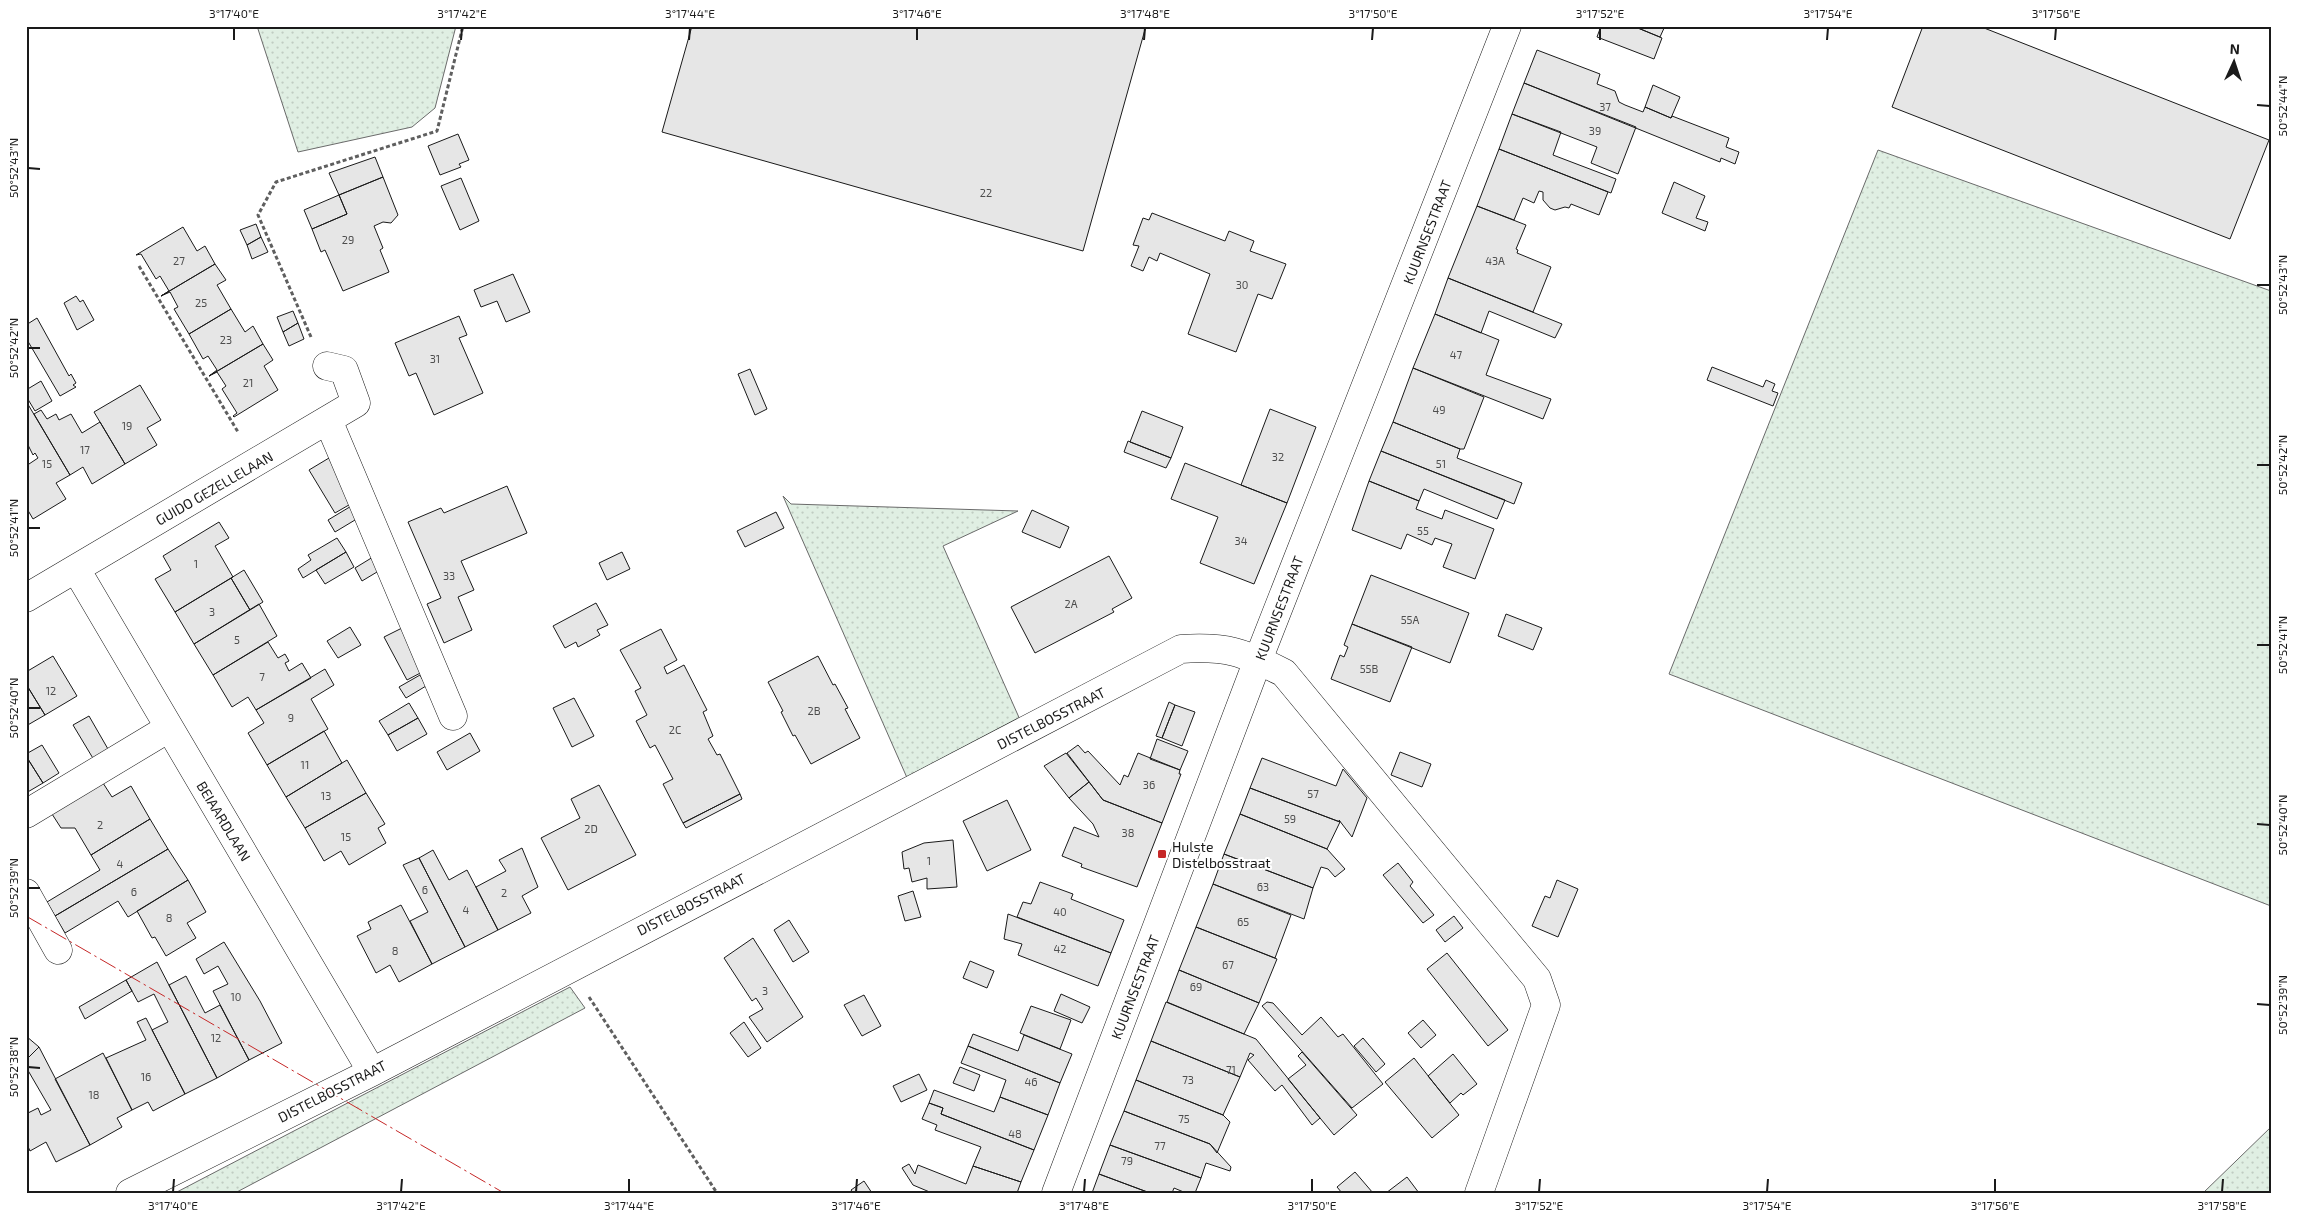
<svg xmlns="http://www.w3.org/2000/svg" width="2297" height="1219" font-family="'Exo 2',sans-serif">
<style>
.grass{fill:url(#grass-dots);stroke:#6a6a6a}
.building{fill:#e6e6e6;stroke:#1a1a1a}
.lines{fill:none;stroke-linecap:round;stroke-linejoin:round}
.minor-casing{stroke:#1a1a1a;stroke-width:29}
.path{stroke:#5f5f5f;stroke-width:3;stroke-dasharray:4 2.5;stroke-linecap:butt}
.minor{stroke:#fff;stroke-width:28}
.power{stroke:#c62828;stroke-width:1;stroke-dasharray:18 4 2.5 4;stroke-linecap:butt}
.ticks{fill:none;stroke:#1a1a1a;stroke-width:2}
.poi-dot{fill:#c62828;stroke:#fff;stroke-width:2}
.labels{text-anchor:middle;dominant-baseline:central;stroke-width:4;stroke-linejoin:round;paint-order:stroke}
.number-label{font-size:11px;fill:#4d4d4d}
.street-label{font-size:14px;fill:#1a1a1a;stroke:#fff}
.poi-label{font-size:14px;fill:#1a1a1a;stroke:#fff;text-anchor:start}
.neatline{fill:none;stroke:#1a1a1a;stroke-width:2}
.ticks-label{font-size:12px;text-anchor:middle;fill:#1a1a1a}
</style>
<defs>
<pattern id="grass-dots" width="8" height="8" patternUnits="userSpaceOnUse" patternTransform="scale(1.25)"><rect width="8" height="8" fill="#e0efe3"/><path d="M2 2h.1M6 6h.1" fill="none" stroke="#c0ccc2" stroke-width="1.8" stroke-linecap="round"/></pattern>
</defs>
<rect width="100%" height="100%" fill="#fff"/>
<path class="grass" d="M257,26H456L435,108L412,127L298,152Z
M1878,150L2271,291V906L1669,674Z
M783,496L791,504L1018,511L943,546L1021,722L908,780Z
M570,987L585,1008L235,1193H175Z
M2271,1127V1193H2203Z"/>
<path class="building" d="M692,26H1146L1083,251L662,132Z
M1601,26H1633L1662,38L1654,59L1597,37Z
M1633,26H1665L1660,37Z
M1923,26H1979L2269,140L2230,239L1892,107Z
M1537,50L1600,74L1597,84L1615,91L1619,102L1625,105L1643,112L1645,107L1671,118L1672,116L1729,138L1726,147L1739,152L1735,164L1721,158L1720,162L1524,83Z
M1524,83L1636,127L1618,174L1591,163L1597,147L1512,114Z
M1653,85L1680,97L1671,118L1645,107Z
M1512,114L1561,132L1553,155L1616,179L1611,193L1499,149Z
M458,134L469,160L459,164L461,167L440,175L428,146Z
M1499,149L1608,192L1599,215L1571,204L1569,208L1565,207L1555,210L1550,208L1543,200V192L1539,191L1534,203L1523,198L1514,220L1477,206Z
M375,157L383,177L339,195L329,173Z
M383,177L398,215L391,223L383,222L374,226L383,248L380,250L389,272L343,291L325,250L321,252L312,229L347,214L339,195Z
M461,178L479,221L460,230L441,186Z
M1674,182L1705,196L1696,218L1708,222L1705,231L1662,213Z
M339,195L347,214L312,229L304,210Z
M1477,206L1526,225L1516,249L1518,250L1517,253L1551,267L1533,312L1448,278Z
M1152,213L1225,241L1229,231L1254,241L1250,251L1286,264L1272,299L1258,294L1236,352L1188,334L1210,274L1160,253L1157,261L1149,257L1143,271L1131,266L1139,246L1133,245L1143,218L1149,220Z
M256,224L261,237L247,245L240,230Z
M183,227L197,251L205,246L215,264L161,296L169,291L160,276L156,279L141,254L136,255Z
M261,237L268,252L252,259L247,245Z
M215,264L226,280L217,285L231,309L189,334L174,309L178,307L170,292L161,296Z
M513,274L530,312L506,322L497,301L481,307L474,290Z
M1448,278L1562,324L1555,338L1489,311L1481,333L1435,314Z
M76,296L80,302L83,300L94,320L77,330L64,303Z
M231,309L245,332L253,326L263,344L209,376L217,370L208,356L203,359L189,334Z
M293,311L298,323L283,332L277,317Z
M1435,314L1499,340L1486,375L1551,399L1543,419L1413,368Z
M459,316L467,335L459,338L483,393L434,415L416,373L409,376L395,343Z
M37,318L69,376L71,374L76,383L73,385L76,387L60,396L26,338V325Z
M298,323L304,339L289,346L283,332Z
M263,344L273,360L264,366L278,390L234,417L233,416L237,413L222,389L226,386L217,372L209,376Z
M1712,367L1763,387L1766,380L1775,384L1772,391L1778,393L1773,406L1707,380Z
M1413,368L1484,397L1464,449H1460L1393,422Z
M750,369L767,409L755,415L738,374Z
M41,381L52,401L35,411L26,396V390Z
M140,385L161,420L147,428L157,445L125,464L94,412Z
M26,401L70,475L56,483L66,499L33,519L26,507V466L38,458L35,453L33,455L26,441Z
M1270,409L1316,427L1287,503L1241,485Z
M41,410L47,419L56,414L59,420L71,414L82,433L100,422L125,464L92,484L83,467L70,475L34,414Z
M1142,411L1183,427L1171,458L1130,442Z
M1393,422L1460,449L1457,458L1522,483L1514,504L1381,451Z
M1128,441L1171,458L1166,468L1124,452Z
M1381,451L1505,500L1497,519L1424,489L1419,501L1369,481Z
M329,458L354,502L335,513L309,470Z
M1185,463L1287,503L1254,584L1200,563L1218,517L1171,499Z
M1369,481L1419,501L1416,509L1442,519L1445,510L1494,529L1475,579L1443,567L1452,544L1435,538L1432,545L1407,534L1401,549L1352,530Z
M507,486L527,533L461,561L474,590L458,597L472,630L444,643L427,604L441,598L408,522L441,508L444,513Z
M353,505L360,517L335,532L328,520Z
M1032,510L1069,527L1060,548L1022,532Z
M776,512L784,528L745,547L737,531Z
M219,522L229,538L215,546L233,577L175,612L155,579L171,570L163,556Z
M337,538L346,552L303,578L298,569L311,560L308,555Z
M346,552L354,567L325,584L316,570Z
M622,552L630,569L607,580L599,563Z
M1109,556L1132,598L1112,609L1114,612L1035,653L1011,607Z
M373,557L382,569L362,581L355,568Z
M244,570L263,602L250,610L231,578Z
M1371,575L1469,613L1450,663L1352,624Z
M231,578L250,610L194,644L175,612Z
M596,603L608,625L597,630L600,635L578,647L576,642L565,648L553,626Z
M259,604L277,636L213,675L194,644Z
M1506,614L1542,628L1533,650L1498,636Z
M1352,624L1412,647L1390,702L1331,679L1340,655L1344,657L1348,647L1344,645Z
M350,627L361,645L338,658L327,641Z
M404,627L426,670L407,680L384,637Z
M661,629L677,660L664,667L667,674L684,665L707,710L703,712L713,736L708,739L717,755L720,754L740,794L683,823L663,784L673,779L655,745L650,748L636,721L647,715L635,691L641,688L620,650Z
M268,642L278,658L285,654L289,661L285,663L289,671L302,663L311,678L256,710L248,697L232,707L213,675Z
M53,656L77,696L45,715L26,684V672Z
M818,656L833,685L835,684L848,708L845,709L860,738L811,764L795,735L793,736L781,712L783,711L768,682Z
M325,669L334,685L311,699L328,729L267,765L248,733L264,723L256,710Z
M420,675L426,686L406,698L399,687Z
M26,684L45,715L26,726Z
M574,698L594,736L572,747L553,708Z
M1169,702L1175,705L1162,738L1156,736Z
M409,703L418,718L388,735L379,721Z
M1175,705L1195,712L1182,746L1162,738Z
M89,716L112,756L97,765L73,725Z
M418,718L427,734L397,751L388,735Z
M324,731L342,763L286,797L267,765Z
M470,733L480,751L447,770L437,752Z
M1157,739L1188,751L1180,770L1150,759Z
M42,745L59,773L43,783L26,756V754Z
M1078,745L1085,753L1088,751L1120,785L1124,775L1128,777L1138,753L1180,770L1179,774H1181L1162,823L1103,800L1067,753Z
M1400,752L1431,764L1422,787L1391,775Z
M1066,753L1089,782L1069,798L1044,766Z
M26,756L43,783L26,793Z
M1262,758L1336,786L1343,769L1367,798L1352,837L1339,820L1340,822L1250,788Z
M347,760L366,793L305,828L286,797Z
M1089,782L1103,800L1162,823L1137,887L1081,867L1082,864L1062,856L1074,827L1099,837L1093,824L1069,798Z
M103,783L112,797L131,786L150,819L91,855L75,828H61L52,814Z
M599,785L636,855L568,890L541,838L580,818L571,799Z
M1250,788L1340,822L1327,849L1240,814Z
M366,793L385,824L378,828L386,843L349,865L341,851L324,861L305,828Z
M740,794L742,799L686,828L683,823Z
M1007,800L1031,850L987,871L963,821Z
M1240,814L1327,849L1345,869L1335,877L1328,869L1321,867L1313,888L1224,854Z
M150,819L168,849L55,916L47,902L100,870L91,855Z
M953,840L957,887L927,889V878L912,882L909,868L904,869L902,852L924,843Z
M522,848L538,887L522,896L531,913L498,930L476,887L506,871L499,860Z
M168,849L188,880L128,917L118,901L65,933L55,916Z
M433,850L449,880L467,870L498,930L465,947L419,858Z
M1224,854L1313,888L1304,919L1213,884Z
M419,858L465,947L432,964L410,921L428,912L403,865Z
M1398,863L1413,882L1410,886L1434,915L1423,923L1383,875Z
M188,880L206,912L187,923L196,938L166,956L155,937L152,938L137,911Z
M1557,880L1578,889L1558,937L1532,926L1545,896L1550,898Z
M1040,882L1073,894L1071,899L1124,920L1111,953L1017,917L1023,902L1031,904Z
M1213,884L1291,915L1275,958L1196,927Z
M913,891L921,917L905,921L898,896Z
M401,905L432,964L399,982L390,965L376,973L357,936L371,929L368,922Z
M1008,914L1111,953L1098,986L1018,955L1022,944L1004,939Z
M1454,916L1463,928L1445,942L1436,930Z
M789,920L809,952L793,962L774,930Z
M1196,927L1277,959L1259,1003L1179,970Z
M753,938L803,1017L767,1042L749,1017L763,1009L756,998L752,1001L724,958Z
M224,942L260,1001L282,1043L249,1060L213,991L228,984L218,966L204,974L196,959Z
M1447,953L1508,1030L1488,1046L1427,969Z
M970,961L994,971L987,988L963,978Z
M157,962L217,1078L185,1094L152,1030L168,1022L154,994L138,1002L126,980Z
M1179,970L1259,1003L1244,1034L1167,1002Z
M186,976L205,1013L220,1005L249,1060L217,1078L169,985Z
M126,980L132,991L85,1019L79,1007Z
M1061,994L1090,1007L1082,1023L1054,1011Z
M864,995L881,1026L862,1036L844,1005Z
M1166,1002L1256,1039L1320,1118L1312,1125L1282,1085L1275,1091L1248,1060L1254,1055L1250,1053L1240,1077L1151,1041Z
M1267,1002L1273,1003L1302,1035L1321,1017L1338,1037L1343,1034L1383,1084L1352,1108L1262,1006Z
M1031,1006L1071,1020L1060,1049L1020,1033Z
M146,1018L185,1094L153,1111L148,1102L132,1110L106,1058L146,1040L137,1022Z
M1423,1020L1436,1035L1421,1048L1408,1033Z
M744,1022L761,1048L748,1057L730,1033Z
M973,1034L1018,1051L1024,1035L1072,1054L1060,1083L968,1046Z
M26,1036L39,1047L26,1060Z
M1363,1038L1385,1064L1376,1072L1354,1046Z
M1151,1041L1240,1077L1223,1115L1136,1080Z
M968,1046L1060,1083L1048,1115L1000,1097L1006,1080L961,1063Z
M39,1047L90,1145L56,1162L46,1142L30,1151L26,1142V1114L38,1108L41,1115L51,1110L26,1067V1060Z
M1302,1052L1357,1115L1334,1135L1288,1079L1306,1065L1298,1056Z
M103,1053L132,1110L117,1118L122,1127L90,1145L55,1079Z
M1453,1054L1477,1084L1463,1095L1461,1093L1450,1103L1428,1076Z
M1414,1058L1459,1115L1432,1138L1385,1082Z
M960,1067L980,1075L974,1091L953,1083Z
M919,1074L927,1090L901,1102L893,1086Z
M1136,1080L1223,1115L1230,1122L1217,1153L1210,1144L1124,1111Z
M934,1090L994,1112L1000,1097L1048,1115L1034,1150L941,1114L943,1108L929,1103Z
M929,1103L943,1108L941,1114L1034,1150L1021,1182L973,1166L981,1147L935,1130L937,1125L922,1119Z
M1124,1111L1210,1144L1231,1167L1230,1171L1206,1163L1201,1178L1110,1145Z
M1110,1145L1201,1178L1195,1193H1186L1174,1188L1172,1193H1150L1099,1174Z
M909,1164L915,1174L918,1165L966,1184L973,1166L1021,1182L1017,1193H932L913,1185L902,1168Z
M1355,1172L1373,1193H1342L1337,1187Z
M1099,1174L1150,1193H1092Z
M1407,1177L1419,1193H1386Z
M864,1181L872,1193H853L851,1190Z"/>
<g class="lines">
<defs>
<path id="minor" d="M328,420L453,716
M76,569L372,1072
M26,598L356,403L344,370L327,366
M26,814L169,728
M26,893L58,950
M130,1193L372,1072L1181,649C1227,646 1243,652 1284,673L1537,979L1546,1005L1479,1193
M1056,1193L1258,660L1507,26"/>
</defs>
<use href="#minor" class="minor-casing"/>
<path class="path" d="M139,266L238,432
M311,337L258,215L276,182L437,131L463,26
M589,997L717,1193"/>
<use href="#minor" class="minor"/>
<path class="power" d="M26,916L504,1193"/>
</g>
<path class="ticks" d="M234,40V28M461,40L462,28M689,40L690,28M917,40V28M1144,40L1145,28M1372,40L1373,28M1600,40V28M1827,40L1828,28M2055,40L2056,28M2257,105L2270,106M28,168L40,169M2257,285H2270M28,348H40M2257,465H2270M28,528H40M2257,645H2270M28,708H40M2257,824L2270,825M28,888H40M2257,1004L2270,1005M28,1067L40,1068M173,1192L174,1179M401,1192L402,1179M629,1192V1179M856,1192L857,1179M1084,1192L1085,1179M1312,1192V1179M1539,1192L1540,1179M1767,1192L1768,1179M1995,1192V1179M2222,1192L2223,1179"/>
<rect class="poi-dot" x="1157" y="849" width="10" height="10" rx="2.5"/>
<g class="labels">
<g class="number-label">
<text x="1605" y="106">37</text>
<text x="1595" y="130">39</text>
<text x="986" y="192">22</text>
<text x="348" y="239">29</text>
<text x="179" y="260">27</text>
<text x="1495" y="260">43A</text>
<text x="1242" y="284">30</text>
<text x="201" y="302">25</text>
<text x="226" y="339">23</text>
<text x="1456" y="354">47</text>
<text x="435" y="358">31</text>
<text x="248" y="382">21</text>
<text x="1439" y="409">49</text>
<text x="127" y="425">19</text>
<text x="85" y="449">17</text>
<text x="1278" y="456">32</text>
<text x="47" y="463">15</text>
<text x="1441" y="463">51</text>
<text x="1423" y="530">55</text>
<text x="1241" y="540">34</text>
<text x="196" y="563">1</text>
<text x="449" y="575">33</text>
<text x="1071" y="603">2A</text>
<text x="212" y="611">3</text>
<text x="1410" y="619">55A</text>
<text x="237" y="639">5</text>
<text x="1369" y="668">55B</text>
<text x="262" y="676">7</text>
<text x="51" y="690">12</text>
<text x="814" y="710">2B</text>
<text x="291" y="717">9</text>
<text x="675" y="729">2C</text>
<text x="305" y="764">11</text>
<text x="1149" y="784">36</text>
<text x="1313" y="793">57</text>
<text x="326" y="795">13</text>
<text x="1290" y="818">59</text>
<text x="100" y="824">2</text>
<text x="591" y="828">2D</text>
<text x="1128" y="832">38</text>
<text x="346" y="836">15</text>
<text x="929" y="860">1</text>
<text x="120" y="863">4</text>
<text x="1263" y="886">63</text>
<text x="425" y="889">6</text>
<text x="134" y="891">6</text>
<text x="504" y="892">2</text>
<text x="466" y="909">4</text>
<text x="1060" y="911">40</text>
<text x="169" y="917">8</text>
<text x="1243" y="921">65</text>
<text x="1060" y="948">42</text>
<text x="395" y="950">8</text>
<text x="1228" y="964">67</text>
<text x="1196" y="986">69</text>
<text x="765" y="990">3</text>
<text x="236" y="996">10</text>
<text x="216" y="1037">12</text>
<text x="1231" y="1069">71</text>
<text x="146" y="1076">16</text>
<text x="1188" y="1079">73</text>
<text x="1031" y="1081">46</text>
<text x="94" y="1094">18</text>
<text x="1184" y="1118">75</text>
<text x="1015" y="1133">48</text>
<text x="1160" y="1145">77</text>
<text x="1127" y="1160">79</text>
</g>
<g class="street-label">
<text transform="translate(1427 232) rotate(-69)">KUURNSESTRAAT</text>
<text transform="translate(214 488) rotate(-30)">GUIDO GEZELLELAAN</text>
<text transform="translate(1279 608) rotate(-69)">KUURNSESTRAAT</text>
<text transform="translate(1051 718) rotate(-27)">DISTELBOSSTRAAT</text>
<text transform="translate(224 821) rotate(59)">BEIAARDLAAN</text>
<text transform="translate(691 904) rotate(-27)">DISTELBOSSTRAAT</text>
<text transform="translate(1135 987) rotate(-69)">KUURNSESTRAAT</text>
<text transform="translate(332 1091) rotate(-27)">DISTELBOSSTRAAT</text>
</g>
<g class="poi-label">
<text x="1172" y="846">Hulste<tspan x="1172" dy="16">Distelbosstraat</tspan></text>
</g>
</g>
<rect width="2297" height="1219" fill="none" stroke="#ffffff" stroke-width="55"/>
<g transform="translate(2234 62) rotate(3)" stroke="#ffffff" stroke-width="4" paint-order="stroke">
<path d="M0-4L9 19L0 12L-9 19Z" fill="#1a1a1a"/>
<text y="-8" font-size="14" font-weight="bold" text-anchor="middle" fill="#1a1a1a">N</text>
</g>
<rect x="28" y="28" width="2242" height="1164" class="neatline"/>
<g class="ticks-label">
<text x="234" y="18">3°17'40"E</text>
<text x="462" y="18">3°17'42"E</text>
<text x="690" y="18">3°17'44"E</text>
<text x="917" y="18">3°17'46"E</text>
<text x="1145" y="18">3°17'48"E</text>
<text x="1373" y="18">3°17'50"E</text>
<text x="1600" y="18">3°17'52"E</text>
<text x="1828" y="18">3°17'54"E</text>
<text x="2056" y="18">3°17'56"E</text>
<text transform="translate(2283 106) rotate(-90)" y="4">50°52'44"N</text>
<text transform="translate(14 168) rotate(-90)" y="4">50°52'43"N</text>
<text transform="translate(2283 285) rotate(-90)" y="4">50°52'43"N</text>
<text transform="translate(14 348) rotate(-90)" y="4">50°52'42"N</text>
<text transform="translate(2283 465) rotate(-90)" y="4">50°52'42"N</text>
<text transform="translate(14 528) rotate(-90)" y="4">50°52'41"N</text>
<text transform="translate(2283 645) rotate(-90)" y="4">50°52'41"N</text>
<text transform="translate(14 708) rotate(-90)" y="4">50°52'40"N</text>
<text transform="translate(2283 825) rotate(-90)" y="4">50°52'40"N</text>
<text transform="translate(14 888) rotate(-90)" y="4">50°52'39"N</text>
<text transform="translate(2283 1005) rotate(-90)" y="4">50°52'39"N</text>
<text transform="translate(14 1067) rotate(-90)" y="4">50°52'38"N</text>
<text x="173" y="1210">3°17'40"E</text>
<text x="401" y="1210">3°17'42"E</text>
<text x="629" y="1210">3°17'44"E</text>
<text x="856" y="1210">3°17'46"E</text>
<text x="1084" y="1210">3°17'48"E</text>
<text x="1312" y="1210">3°17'50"E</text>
<text x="1539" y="1210">3°17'52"E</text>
<text x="1767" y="1210">3°17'54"E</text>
<text x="1995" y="1210">3°17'56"E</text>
<text x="2222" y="1210">3°17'58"E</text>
</g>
</svg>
